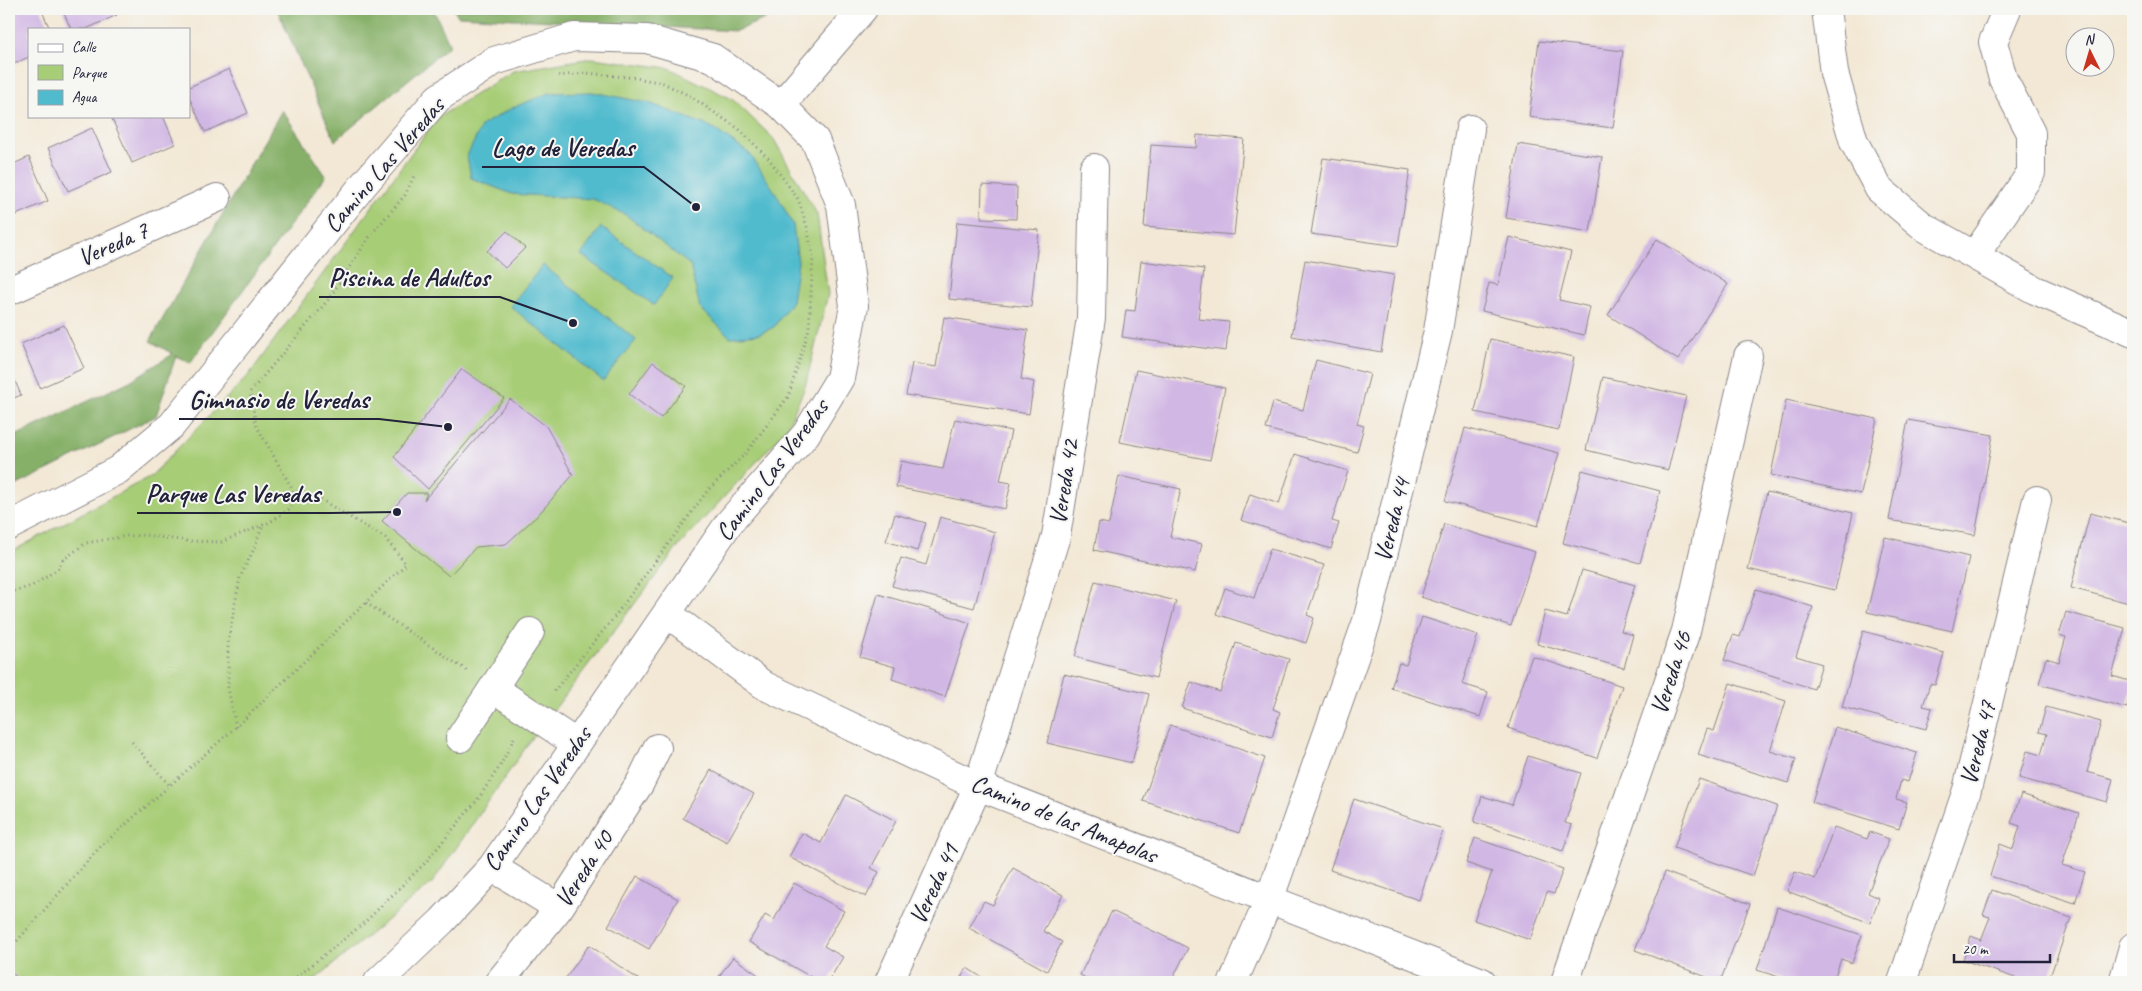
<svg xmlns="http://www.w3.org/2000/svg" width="2142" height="991" font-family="Caveat,sans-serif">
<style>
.green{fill:#a8cd77;stroke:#657859}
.forest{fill:#86b068;stroke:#546952}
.water{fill:#51bbce;stroke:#3a6e84}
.building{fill:#d1b7e4}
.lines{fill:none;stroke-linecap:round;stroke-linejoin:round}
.minor-casing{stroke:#8a8588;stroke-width:30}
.path{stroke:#8a8588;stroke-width:3;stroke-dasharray:1 4;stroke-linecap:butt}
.minor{stroke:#fff;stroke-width:28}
.labels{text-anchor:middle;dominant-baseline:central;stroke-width:4;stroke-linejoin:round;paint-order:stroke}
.street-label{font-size:25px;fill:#22223b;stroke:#f6f6f2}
.leader{fill:none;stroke:#22223b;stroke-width:2}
.callout-dot{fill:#22223b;stroke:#f6f6f2;stroke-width:2}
.callout-label{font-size:26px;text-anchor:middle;font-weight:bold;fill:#22223b;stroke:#f6f6f2;stroke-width:4;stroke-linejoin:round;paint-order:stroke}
</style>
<rect width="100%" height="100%" fill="#f6f6f2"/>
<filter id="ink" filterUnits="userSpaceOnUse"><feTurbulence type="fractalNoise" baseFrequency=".02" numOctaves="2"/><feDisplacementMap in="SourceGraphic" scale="10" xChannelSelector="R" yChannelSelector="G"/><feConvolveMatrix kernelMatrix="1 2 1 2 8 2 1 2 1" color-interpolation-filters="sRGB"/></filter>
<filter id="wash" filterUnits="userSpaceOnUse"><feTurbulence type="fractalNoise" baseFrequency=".0096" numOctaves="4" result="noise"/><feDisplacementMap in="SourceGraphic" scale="20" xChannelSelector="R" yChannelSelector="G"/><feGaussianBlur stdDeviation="1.12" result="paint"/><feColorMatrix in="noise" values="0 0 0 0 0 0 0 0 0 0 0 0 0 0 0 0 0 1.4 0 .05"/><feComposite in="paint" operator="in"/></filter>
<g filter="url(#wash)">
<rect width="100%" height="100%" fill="#f3e8d5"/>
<path class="green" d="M592,58L669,68L732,99L773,138L817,214L828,294L805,387L786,430L677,548L528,744L432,883L312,982H9V553L151,476L248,376L437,118L513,71Z"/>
<path class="forest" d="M277,9H433L450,45L335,141Z
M454,9H789L736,31L458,16Z
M282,110L326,176L190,363L176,356L156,416L9,489V439L130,381L173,354L150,341Z"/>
<path class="water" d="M592,92L649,103L711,127L750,154L777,195L793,225L798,262L792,301L774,327L759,334L730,337L700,308L690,265L626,215L593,199L512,194L471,178L467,156L482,125L512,108L549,93Z
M601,227L673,278L654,305L581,255Z
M543,265L636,340L603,381L510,306Z"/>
<g id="blocks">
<path class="building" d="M19,9H41L50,29H29V57L13,64L9,54V13Z
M62,9H114L117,15L86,29H71Z
M1539,41L1623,51L1613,128L1529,117Z
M229,69L248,113L205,132L189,97V87Z
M119,116H163L175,144L132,163L112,119Z
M92,128L112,172L68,191L48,148Z
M1197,135L1244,139L1234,235L1144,227L1151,145L1196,148Z
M1518,144L1602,157L1590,232L1506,218Z
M29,157L48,201L9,218V166Z
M1323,158L1410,170L1398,246L1311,234Z
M982,185L1017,187L1016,219L981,218Z
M957,222L1039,230L1031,307L949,299Z
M507,231L525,248L505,268L487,251Z
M1509,237L1571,252L1559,300L1590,307L1584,335L1482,311L1489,283L1498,285Z
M1657,239L1728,284L1678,360L1608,315Z
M1305,260L1394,275L1381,352L1292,336Z
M1141,261L1204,269L1198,319L1229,322L1226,351L1122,337L1126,310L1135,311Z
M944,317L1028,330L1021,379L1034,382L1029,414L906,395L912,363L936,367Z
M64,325L84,368L40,388L21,344Z
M1490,339L1574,357L1559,430L1475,412Z
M1316,360L1370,374L1357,424L1364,426L1357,452L1266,429L1273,402L1303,410Z
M653,362L686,386L661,418L629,394Z
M9,367L21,395L9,400Z
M462,369L504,398L428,489L394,457Z
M1136,370L1225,388L1210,460L1120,442Z
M1603,377L1686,396L1668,470L1586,450Z
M510,399L546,426L573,475L537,516L506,544L476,547L449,576L382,521L407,493H427L424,500Z
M1786,400L1877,419L1861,494L1771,475Z
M955,419L1011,431L1000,481L1011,483L1005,509L896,487L901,461L943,469Z
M1908,420L1993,435L1975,535L1889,520Z
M1465,428L1559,453L1538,526L1445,501Z
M1295,454L1348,471L1332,521L1339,523L1331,549L1241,520L1250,494L1279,504Z
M1582,470L1660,491L1640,563L1563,543Z
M1119,476L1181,489L1170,537L1202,544L1195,572L1094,550L1099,522L1109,524Z
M1767,492L1853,513L1835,590L1748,569Z
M2090,513L2133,524V604L2071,588Z
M895,514L926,523L917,551L886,541Z
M940,517L995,532L974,608L892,586L901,558L926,565Z
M1444,524L1535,552L1511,626L1421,597Z
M1885,537L1969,557L1952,631L1867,612Z
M1270,549L1324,565L1307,615L1314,618L1306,643L1216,614L1225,588L1254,598Z
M1582,570L1635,585L1621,631L1633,635L1624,668L1537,644L1545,611L1567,617Z
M1095,581L1176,601L1156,678L1075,657Z
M1756,589L1813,607L1796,656L1822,664L1814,689L1724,660L1733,635L1740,637Z
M878,594L933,610L970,623L945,697L892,679L895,667L860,657Z
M2066,612L2125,628L2112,676L2133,682L2127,708L2039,684L2046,658L2059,662L2066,637L2059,635Z
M1422,617L1478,635L1462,684L1488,692L1480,717L1391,688L1399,663L1406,665Z
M1863,631L1944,653L1935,685L1930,684L1923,706L1932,708L1926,729L1842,707Z
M1236,643L1289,659L1273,709L1280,712L1272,737L1182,708L1191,682L1220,692Z
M1532,656L1622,686L1597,758L1508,728Z
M1064,674L1149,694L1132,763L1047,743Z
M1730,683L1786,701L1770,751L1796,759L1788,783L1698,755L1707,729L1714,731Z
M2046,707L2101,722L2087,772L2113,779L2107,802L2019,778L2027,751L2041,755L2047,734L2039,732Z
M1170,725L1265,758L1239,833L1143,801Z
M1835,727L1917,753L1908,782L1901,780L1896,799L1907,802L1899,829L1812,802Z
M1528,756L1581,773L1565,823L1572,825L1563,851L1474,822L1482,796L1512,805Z
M711,770L754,794L727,842L683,818Z
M1699,779L1777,806L1753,876L1674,848Z
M2021,794L2079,813L2062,865L2085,872L2075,903L1990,876L2000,844L2013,849L2020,826L2011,823Z
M846,795L896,821L871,868L879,872L866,897L789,857L802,833L821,843Z
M1354,799L1443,829L1419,900L1330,870Z
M1834,827L1867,839L1870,832L1889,839L1868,893L1879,898L1870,923L1787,891L1795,872L1815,879Z
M1475,838L1563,869L1554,894L1547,892L1530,940L1474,920L1492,872L1466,863Z
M1013,868L1063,895L1043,931L1062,942L1047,971L969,928L984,901L993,905Z
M1665,872L1750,904L1720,982L1635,950Z
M637,876L678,899L649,949L608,926Z
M794,883L844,911L824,946L843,957L828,982H820L749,942L765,915L774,920Z
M1992,890L2071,918L2048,982H2027L1963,960L1971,936L1981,940L1990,917L1983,915Z
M1777,907L1862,935L1852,963L1841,959L1834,979L1840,981L1839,982H1780L1782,978L1757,970Z
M1112,911L1188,948L1171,982H1094L1080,975Z
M589,945L642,982H563Z
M733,957L768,982H715Z
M967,968L989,982H958Z
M9,969L21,982H9Z
M1299,977L1310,982H1297Z"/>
</g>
</g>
<g filter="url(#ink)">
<use href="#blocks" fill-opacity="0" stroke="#8a8588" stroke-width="1"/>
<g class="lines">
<defs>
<path id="minor" d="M1826,9L1834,73L1854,142L1879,189L1924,227L2035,290L2133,333
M781,105L863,9
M1975,255L2031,173V133L2003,79L1993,42L2007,9
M9,291L217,198
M9,526L118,470L172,425L364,184L438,98L494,61L574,37L647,39L713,58L781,105L815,140L841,205L854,306L840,378L806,434L729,523L492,867L442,921L378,982
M668,614L765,686L978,786L1482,982
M493,688L577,744
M460,738L530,632
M492,867L559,908
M499,982L559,908L640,783L657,748
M889,982L978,786L1056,536L1091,318L1094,168
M1233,982L1269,900L1367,621L1438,331L1470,129
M1565,982L1686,631L1748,356
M1902,982L1967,790L2037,500
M2123,982L2133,947"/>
</defs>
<use href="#minor" class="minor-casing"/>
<path class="path" d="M9,593L32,586L46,577L59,568L63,560L86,543L126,536L145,535L187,541L221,542L270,522L291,508L293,490L256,425L250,392L328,300L370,236L405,195L415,174
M366,603L469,672
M554,691L612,620L708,490L746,453L788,397L809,329L813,257L807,227L798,199L769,159L739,129L690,96L663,83L636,78L586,73L556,76
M236,727L228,688V643L240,577L254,549L262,526
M132,742L170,786
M9,937L16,942L101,846L236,727L406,564L385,538L318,498L293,490
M288,982L298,976L364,923L425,863L478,799L500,766L514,738"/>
<use href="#minor" class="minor"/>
</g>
</g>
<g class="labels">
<g class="street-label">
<text transform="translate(384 165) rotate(-49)">Camino Las Veredas</text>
<text transform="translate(113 244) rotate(-24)">Vereda 7</text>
<text transform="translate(772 470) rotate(-53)">Camino Las Veredas</text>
<text transform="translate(1064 482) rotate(-81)">Vereda 42</text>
<text transform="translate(1392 520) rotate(-76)">Vereda 44</text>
<text transform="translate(1671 673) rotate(-72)">Vereda 46</text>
<text transform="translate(1978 743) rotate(-76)">Vereda 47</text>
<text transform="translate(537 799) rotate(-55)">Camino Las Veredas</text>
<text transform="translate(1064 819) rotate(22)">Camino de las Amapolas</text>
<text transform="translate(584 869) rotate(-57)">Vereda 40</text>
<text transform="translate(934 884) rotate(-65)">Vereda 41</text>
</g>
</g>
<path class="leader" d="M696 207L644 167H482M573 323L500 297H319M448 427L379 419H179M397 512L330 513H137"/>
<g class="callout-dot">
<circle cx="696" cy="207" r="5"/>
<circle cx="573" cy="323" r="5"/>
<circle cx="448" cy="427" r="5"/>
<circle cx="397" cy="512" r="5"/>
</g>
<g class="callout-label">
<text x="563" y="156">Lago de Veredas</text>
<text x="409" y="286">Piscina de Adultos</text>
<text x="279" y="408">Gimnasio de Veredas</text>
<text x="233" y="502">Parque Las Veredas</text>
</g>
<rect width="2142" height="991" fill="none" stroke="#f6f6f2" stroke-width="30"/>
<rect x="28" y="28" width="162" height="90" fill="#f6f6f2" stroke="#a1a1a9"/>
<rect x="38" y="44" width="25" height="8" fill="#ffffff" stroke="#a1a1a9"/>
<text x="72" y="52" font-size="15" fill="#22223b">Calle</text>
<rect x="38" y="65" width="25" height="15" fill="#a8cd77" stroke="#a1a1a9"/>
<text x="72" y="78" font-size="15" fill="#22223b">Parque</text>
<rect x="38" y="90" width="25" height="15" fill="#51bbce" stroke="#a1a1a9"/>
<text x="72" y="102" font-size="15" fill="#22223b">Agua</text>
<g transform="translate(2090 52) rotate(355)"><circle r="24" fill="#f6f6f2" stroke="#a1a1a9"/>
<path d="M0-4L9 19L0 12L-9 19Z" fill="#c8321e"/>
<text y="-8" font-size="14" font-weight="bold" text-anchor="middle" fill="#22223b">N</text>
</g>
<path d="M1954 954v8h96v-8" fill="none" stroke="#22223b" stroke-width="2.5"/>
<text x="1962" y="954" font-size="15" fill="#22223b" stroke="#f6f6f2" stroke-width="4" paint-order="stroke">20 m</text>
</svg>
